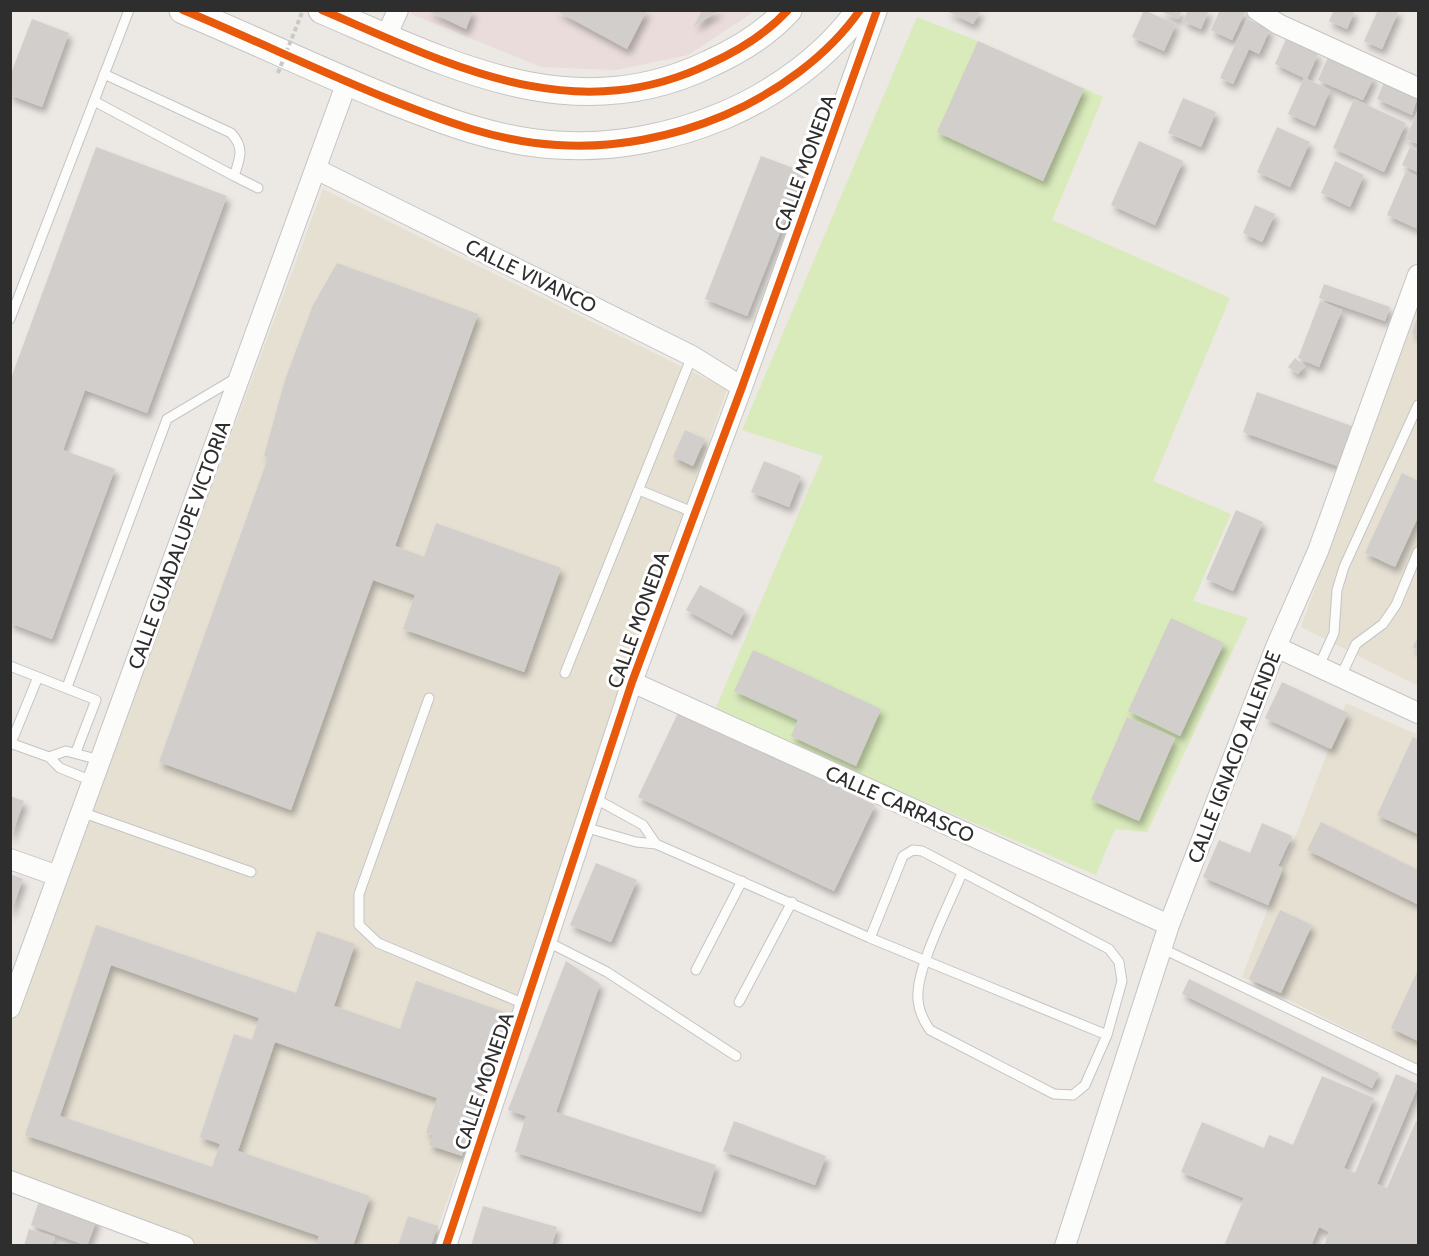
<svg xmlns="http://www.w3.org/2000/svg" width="1429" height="1256" font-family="Cabin,sans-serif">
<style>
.education{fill:#e6e0d3}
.medical{fill:#e9dcdb}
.pitch{fill:#d9eabb}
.building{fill:#d1cecb;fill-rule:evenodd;filter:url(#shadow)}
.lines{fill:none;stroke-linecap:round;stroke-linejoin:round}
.lane-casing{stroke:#c5c4c5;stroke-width:11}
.street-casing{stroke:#c5c4c5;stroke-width:22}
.secondary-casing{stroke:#c5c4c5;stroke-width:29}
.lane{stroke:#fcfcfb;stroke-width:9}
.street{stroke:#fcfcfb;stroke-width:20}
.secondary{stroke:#fcfcfb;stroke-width:27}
.path-bridge{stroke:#c9c9c8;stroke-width:4;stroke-dasharray:4.5 3;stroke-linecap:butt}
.cycleway-casing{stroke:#fff;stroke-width:11}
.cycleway{stroke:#e8590c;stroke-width:8}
.labels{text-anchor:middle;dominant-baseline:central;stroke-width:6;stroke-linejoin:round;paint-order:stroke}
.street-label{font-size:20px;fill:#2e2e2e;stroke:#fff}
</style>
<defs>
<filter id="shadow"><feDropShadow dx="3.5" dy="6" stdDeviation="3" flood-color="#0004"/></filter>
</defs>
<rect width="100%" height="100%" fill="#ece8e4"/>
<path class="education" d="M323,189L727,389L432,1245H199L11,1175L10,1026Z
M1418,299V686L1301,627Z
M1346,703L1418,735V1064L1242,977Z"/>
<path class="medical" d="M412,10L755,11L688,55L616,70L541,67L411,14Z"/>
<path class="pitch" d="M917,17L978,41L1103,97L1052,220L1230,298L1153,481L1231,514L1193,601L1248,618L1147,832L1115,829L1096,875L714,712L823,456L742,430Z"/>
<path class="building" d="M426,10H473L466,29Z
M555,10H647L627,49Z
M702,10H720L694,26Z
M945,10H981L973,24Z
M1144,10L1176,24L1164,51L1132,37Z
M1158,10H1182L1178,19Z
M1188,10H1209L1201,29L1183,21Z
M1220,10H1246L1232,40L1211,30Z
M1334,10H1355L1347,29L1329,21Z
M1378,10H1399L1382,49L1364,41Z
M32,19L69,33L42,107L10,95V76Z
M1247,19L1270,29L1259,54L1249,49L1233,84L1220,78Z
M1286,39L1318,54L1307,79L1330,90L1315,126L1288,114L1304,78L1275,64Z
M978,41L1084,89L1043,181L937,132Z
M1328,57L1374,77L1363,100L1318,80Z
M1385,80L1418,95L1412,115L1377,99Z
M1183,98L1216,112L1201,147L1168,133Z
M1354,99L1406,123L1384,172L1333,148Z
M1418,110V144L1406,139Z
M1277,127L1310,142L1290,187L1257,172Z
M1139,141L1183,161L1155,225L1111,205Z
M96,147L227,196L147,413L85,390L63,450L115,469L52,639L10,623V381Z
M1410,147L1418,151V172L1402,165Z
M761,156L804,172L747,316L705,299Z
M1335,161L1364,175L1350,207L1321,193Z
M1406,171L1418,177V229L1387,215Z
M1255,205L1275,214L1262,242L1243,233Z
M337,263L478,314L395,546L424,557L436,523L561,568L524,672L403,629L415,595L373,580L291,810L159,762L268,458L264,456L285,380L313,305Z
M1324,284L1390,307L1385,321L1319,298Z
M1320,301L1342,310L1319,367L1298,358Z
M1418,315V335L1412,334Z
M1295,358L1305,366L1298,374L1288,367Z
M1257,392L1352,426L1337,466L1243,432Z
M685,430L705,439L693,466L673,457Z
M764,461L801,476L789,507L751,492Z
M1402,473L1418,481V517L1395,567L1365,553Z
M1236,510L1263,522L1233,591L1206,579Z
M700,585L745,610L732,635L686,610Z
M1171,618L1224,643L1180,736L1128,711Z
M1418,636V650L1413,647Z
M753,650L881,709L856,766L791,736L798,720L734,691Z
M1282,682L1348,713L1331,749L1265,718Z
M679,711L875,805L834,891L638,797Z
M1127,717L1175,738L1139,821L1091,800Z
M1413,737L1418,740V834L1377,815Z
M10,796L24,801L11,837H10Z
M1321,822L1418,870L1417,904L1307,850Z
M1262,823L1292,836L1278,866L1283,868L1268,905L1203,877L1219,840L1250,853Z
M596,863L637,880L611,942L570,925Z
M10,874L23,879L11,912H10Z
M1280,910L1312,925L1281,993L1249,979Z
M96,925L296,993L317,931L355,944L334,1006L400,1029L416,981L510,1014L462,1156L429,1145L433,1135L426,1133L437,1098L275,1042L238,1151L370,1196L353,1246H316L319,1236L25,1135ZM111,965L259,1018L252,1040L234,1034L200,1137L220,1144L212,1167L60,1116Z
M566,961L600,984L556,1112L716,1165L701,1212L515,1152L526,1116L508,1110Z
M1418,970V1041L1391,1028Z
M1189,979L1379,1073L1372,1088L1182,994Z
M1396,1074L1418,1084V1086L1377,1184L1387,1188L1416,1121L1418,1122V1246H1324L1329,1232L1319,1227L1311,1246H1224L1244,1198L1181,1172L1202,1122L1264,1148L1269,1135L1293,1145L1322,1076L1374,1098L1344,1168L1355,1173Z
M734,1121L826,1156L815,1185L723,1151Z
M40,1198L97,1219L87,1246L31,1225Z
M483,1206L557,1227L552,1246H471Z
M408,1216L438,1226L431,1246H398Z
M29,1229L55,1237L52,1246H24Z"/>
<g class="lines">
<defs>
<path id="lane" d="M104,74L231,133C245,148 240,158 234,176L258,188
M94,101L234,176
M10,319L129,10
M639,490L695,513
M10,666L96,700L76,752
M1319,666L1334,633L1337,590L1344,567L1418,405
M565,673L692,356
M1341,676L1356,644L1383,624L1396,605L1418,552
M67,687L167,419L236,378
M429,698L359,894V925L378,943L527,1005
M10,743L49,757L60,768L92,781
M11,743L38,677
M49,757L66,751L100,760
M594,798L643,825L656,844
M81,812L251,872
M584,827L636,842L656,844L870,938L1107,1035
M870,938L903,856L913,850L922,851L1109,949L1119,962L1122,981L1107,1035L1085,1085L1073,1095L1054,1094L930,1030C923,1020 919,1012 918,1000C915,969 950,903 962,873
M546,941L607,972L736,1056
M1161,948L1418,1070
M696,970L742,881
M739,1002L792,902"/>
<path id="street" d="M1257,10L1278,24L1418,88
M386,37L398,10
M316,169L692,356L742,387
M1276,647L1418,713
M632,682L1169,925
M10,859L58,876
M10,1008L347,82
M10,1181L184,1246
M446,1246L632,682L742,387L877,10
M1065,1246L1169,925L1276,647L1318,551L1418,275"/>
<path id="secondary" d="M183,10C253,39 321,72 391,100C444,121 499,142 557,145C614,149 673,137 725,115C776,93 828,56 860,10
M322,10C449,64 572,130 709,64C738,51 766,34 788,10"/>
</defs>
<use href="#lane" class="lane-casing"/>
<use href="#street" class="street-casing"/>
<use href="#secondary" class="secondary-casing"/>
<use href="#lane" class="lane"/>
<use href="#street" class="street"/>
<use href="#secondary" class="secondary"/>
<path class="path-bridge" d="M278,73L303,10"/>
<defs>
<path id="cycleway" d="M183,10C253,39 321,72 391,100C444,121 499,142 557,145C614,149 673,137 725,115C776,93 828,56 860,10
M322,10C449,64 572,130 709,64C738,51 766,34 788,10
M446,1246L632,682L742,387L877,10"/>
</defs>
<use href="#cycleway" class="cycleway-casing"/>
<use href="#cycleway" class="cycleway"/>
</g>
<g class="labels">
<g class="street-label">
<text transform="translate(805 163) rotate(-70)">CALLE MONEDA</text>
<text transform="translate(531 276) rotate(26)">CALLE VIVANCO</text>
<text transform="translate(179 545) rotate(-70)">CALLE GUADALUPE VICTORIA</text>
<text transform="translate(638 620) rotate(-70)">CALLE MONEDA</text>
<text transform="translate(1234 757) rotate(-69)">CALLE IGNACIO ALLENDE</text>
<text transform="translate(900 804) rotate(24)">CALLE CARRASCO</text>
<text transform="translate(484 1081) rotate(-71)">CALLE MONEDA</text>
</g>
</g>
<rect width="1429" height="1256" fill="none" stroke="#2e2e2e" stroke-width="24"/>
</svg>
